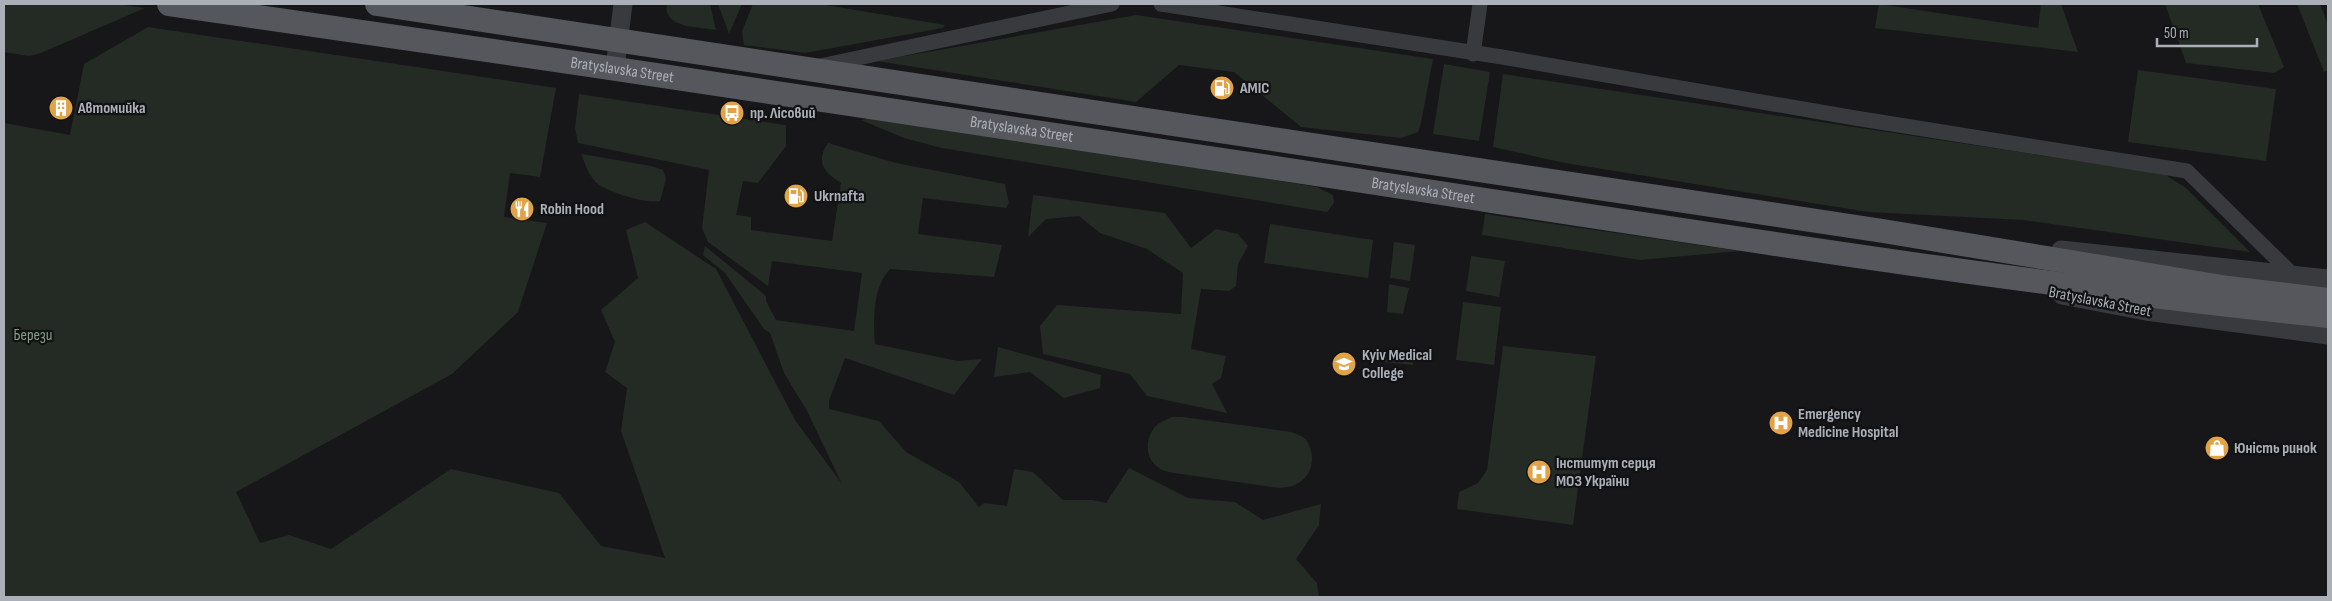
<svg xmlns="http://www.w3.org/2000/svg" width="2332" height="601" font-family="'Sofia Sans Condensed',sans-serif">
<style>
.green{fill:#242a24}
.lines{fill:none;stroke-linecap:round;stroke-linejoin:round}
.minor{stroke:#383a3d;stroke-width:15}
.tertiary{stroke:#383a3d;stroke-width:19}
.primary{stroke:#55575c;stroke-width:24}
.labels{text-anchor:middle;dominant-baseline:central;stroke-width:4.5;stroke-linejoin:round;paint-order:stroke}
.street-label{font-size:16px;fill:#abafb7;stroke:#121214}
.poi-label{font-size:16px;font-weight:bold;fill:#abafb7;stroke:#121214;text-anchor:start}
.park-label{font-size:16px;fill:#84a084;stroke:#121214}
</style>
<rect width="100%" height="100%" fill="#171719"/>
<path class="green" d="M4,4H117L145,8L41,53L29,56L4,52Z
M667,4H710L716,30C698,27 662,28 667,4Z
M718,4H742L729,34Z
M753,4H820L945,25L943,28L805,53L744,45L742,31Z
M1879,4L2038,28L2041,4H2061L2078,52L1875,28Z
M2165,4H2258L2284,67L2274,73L2186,63Z
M2297,4H2320L2328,25V70L2324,72Z
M1136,15L1433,59L1421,123L1418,132L1401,138L1301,127L1234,72L1179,65L1136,102L877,61Z
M148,27L556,88L540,177L510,173L504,217L547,223L518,312L452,374L236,492L260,543L289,535L331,549L451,469L559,493L601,546L665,558L621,431L627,388L605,372L615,342L601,310L638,278L626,230L645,222L716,269L795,420L842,484L807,411L784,373L770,333L764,329L725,273L703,255L705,246L766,296V301L776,320L854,331L862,273L772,261L768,286L708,242L702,228L709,170L578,143L575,128L579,94L786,125V146L758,183L743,181L736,215L751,217V230L832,241L841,183C824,173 815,161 828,143L896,163L1005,184L1009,203L1006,208L923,198L918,234L1002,245L994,277L890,269C873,287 873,320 875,344L958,361L982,359L954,395L845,358L829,401V409L879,421L906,452L959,482L979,507L984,503L1007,506L1014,469L1033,472L1063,500H1093L1106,503L1129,468L1188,498L1235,502L1263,520L1321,504L1319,525L1296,559L1317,583L1319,597H4V123L70,135L84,64Z
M1444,64L1490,72L1479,141L1433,134Z
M2138,70L2276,89L2266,161L2128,142Z
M1503,74L2164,174L2186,188L2250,252L2023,220L1868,212L1565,163L1493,147Z
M884,116L1317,187L1333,195L1334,203L1327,212L942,148L904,138L861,120Z
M582,154L651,166L663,170L666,179L660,201C646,204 612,193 599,185C590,178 584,164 582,154Z
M1033,195L1165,213L1191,248L1216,229L1238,234L1248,246L1238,264L1236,286L1229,291L1201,289L1191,349L1226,356L1221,378L1212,384L1227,413L1147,396L1130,374L1043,354L1040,326L1057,305L1181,314L1183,273L1147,249L1100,233L1079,216L1046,219L1028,237Z
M1485,214L1740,251L1640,260L1482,235Z
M1270,224L1373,240L1368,278L1264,263Z
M1394,242L1415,245L1410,281L1390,278Z
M1471,256L1505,261L1499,297L1466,291Z
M1389,284L1409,288L1403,314L1387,312Z
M1463,302L1501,307L1494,365L1456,360Z
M1503,346L1596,356L1573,525L1457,509L1459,492L1478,483L1487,470Z
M998,347L1101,375L1100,388L1064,398L1030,372L994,377Z
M1374,349L1414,354L1413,365L1373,361Z
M1172,417H1183L1291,432C1296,434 1303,436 1306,440C1317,455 1313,477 1295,485C1291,487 1285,487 1279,488L1174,473C1170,472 1163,471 1159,468C1143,458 1145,435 1158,424C1162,421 1168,419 1172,417Z"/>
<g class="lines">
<path class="minor" d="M1161,4L1502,57L1855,118L2187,171L2292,274
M1473,54L1480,4
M820,66L1112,4"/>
<path class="tertiary" d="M615,68L623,4
M2061,250L2328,279
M2062,295L2146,311L2328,335"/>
<g class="primary">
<path id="s1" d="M169,4C567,61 964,120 1362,181C1683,230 2005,282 2328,316"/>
<path d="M377,4L1883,231L2228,288L2328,300"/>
</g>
</g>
<defs>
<symbol id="fuel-disc" viewBox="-11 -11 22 22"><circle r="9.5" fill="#e0a348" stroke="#121214"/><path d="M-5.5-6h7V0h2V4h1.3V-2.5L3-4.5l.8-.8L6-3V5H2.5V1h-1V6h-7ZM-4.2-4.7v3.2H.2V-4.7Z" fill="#fff"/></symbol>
<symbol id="building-disc" viewBox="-11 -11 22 22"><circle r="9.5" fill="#e0a348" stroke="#121214"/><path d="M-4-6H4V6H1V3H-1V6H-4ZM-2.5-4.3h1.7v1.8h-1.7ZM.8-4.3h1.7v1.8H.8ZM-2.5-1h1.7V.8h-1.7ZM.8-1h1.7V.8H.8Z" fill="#fff"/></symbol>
<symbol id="bus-disc" viewBox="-11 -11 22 22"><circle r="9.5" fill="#e0a348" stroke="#121214"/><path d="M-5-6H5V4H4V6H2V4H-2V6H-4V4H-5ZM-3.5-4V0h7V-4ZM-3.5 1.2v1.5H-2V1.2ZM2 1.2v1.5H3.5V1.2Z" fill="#fff"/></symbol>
<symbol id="restaurant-disc" viewBox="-11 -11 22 22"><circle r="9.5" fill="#e0a348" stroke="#121214"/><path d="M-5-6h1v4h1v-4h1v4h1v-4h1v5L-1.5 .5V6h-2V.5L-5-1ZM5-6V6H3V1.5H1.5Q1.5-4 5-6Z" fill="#fff"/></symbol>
<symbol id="university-disc" viewBox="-11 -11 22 22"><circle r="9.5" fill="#e0a348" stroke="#121214"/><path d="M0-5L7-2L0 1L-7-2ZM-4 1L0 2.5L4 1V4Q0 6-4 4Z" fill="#fff"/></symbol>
<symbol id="hospital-disc" viewBox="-11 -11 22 22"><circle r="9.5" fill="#e0a348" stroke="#121214"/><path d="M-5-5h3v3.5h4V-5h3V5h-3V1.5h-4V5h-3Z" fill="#fff"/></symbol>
<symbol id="shop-disc" viewBox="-11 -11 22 22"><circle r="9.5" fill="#e0a348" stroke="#121214"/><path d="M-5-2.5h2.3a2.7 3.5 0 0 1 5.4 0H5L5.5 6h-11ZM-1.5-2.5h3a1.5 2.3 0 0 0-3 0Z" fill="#fff"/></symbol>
</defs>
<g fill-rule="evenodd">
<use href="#fuel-disc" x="1208" y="74" width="28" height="28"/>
<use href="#building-disc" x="47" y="94" width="28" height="28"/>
<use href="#bus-disc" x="718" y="99" width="28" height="28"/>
<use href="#fuel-disc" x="782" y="182" width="28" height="28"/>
<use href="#restaurant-disc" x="508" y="195" width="28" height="28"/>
<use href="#university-disc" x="1330" y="350" width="28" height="28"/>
<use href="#hospital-disc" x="1767" y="409" width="28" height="28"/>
<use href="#shop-disc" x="2203" y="434" width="28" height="28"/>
<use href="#hospital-disc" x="1525" y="458" width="28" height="28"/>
</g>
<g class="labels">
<g class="street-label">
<text stroke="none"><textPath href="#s1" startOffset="458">Bratyslavska Street</textPath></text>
<text stroke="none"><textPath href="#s1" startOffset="862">Bratyslavska Street</textPath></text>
<text stroke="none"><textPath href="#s1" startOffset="1268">Bratyslavska Street</textPath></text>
<text transform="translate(2100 302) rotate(11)">Bratyslavska Street</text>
</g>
<g class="poi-label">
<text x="1240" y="88">AMIC</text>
<text x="78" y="108">Автомийка</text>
<text x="750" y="113">пр. Лісовий</text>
<text x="814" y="196">Ukrnafta</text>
<text x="540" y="209">Robin Hood</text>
<text x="1362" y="355">Kyiv Medical<tspan x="1362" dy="18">College</tspan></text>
<text x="1798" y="414">Emergency<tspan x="1798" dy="18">Medicine Hospital</tspan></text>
<text x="2234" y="448">Юність ринок</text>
<text x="1556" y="463">Інститут серця<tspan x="1556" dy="18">МОЗ України</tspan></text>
</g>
<g class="park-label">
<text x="33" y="335">Берези</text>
</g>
</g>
<rect width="2332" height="601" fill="none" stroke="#abafb7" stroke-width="10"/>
<path d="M2157 38v8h100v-8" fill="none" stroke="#abafb7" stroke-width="2.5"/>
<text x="2164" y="38" font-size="15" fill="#abafb7" stroke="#121214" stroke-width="4" paint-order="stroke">50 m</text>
</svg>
